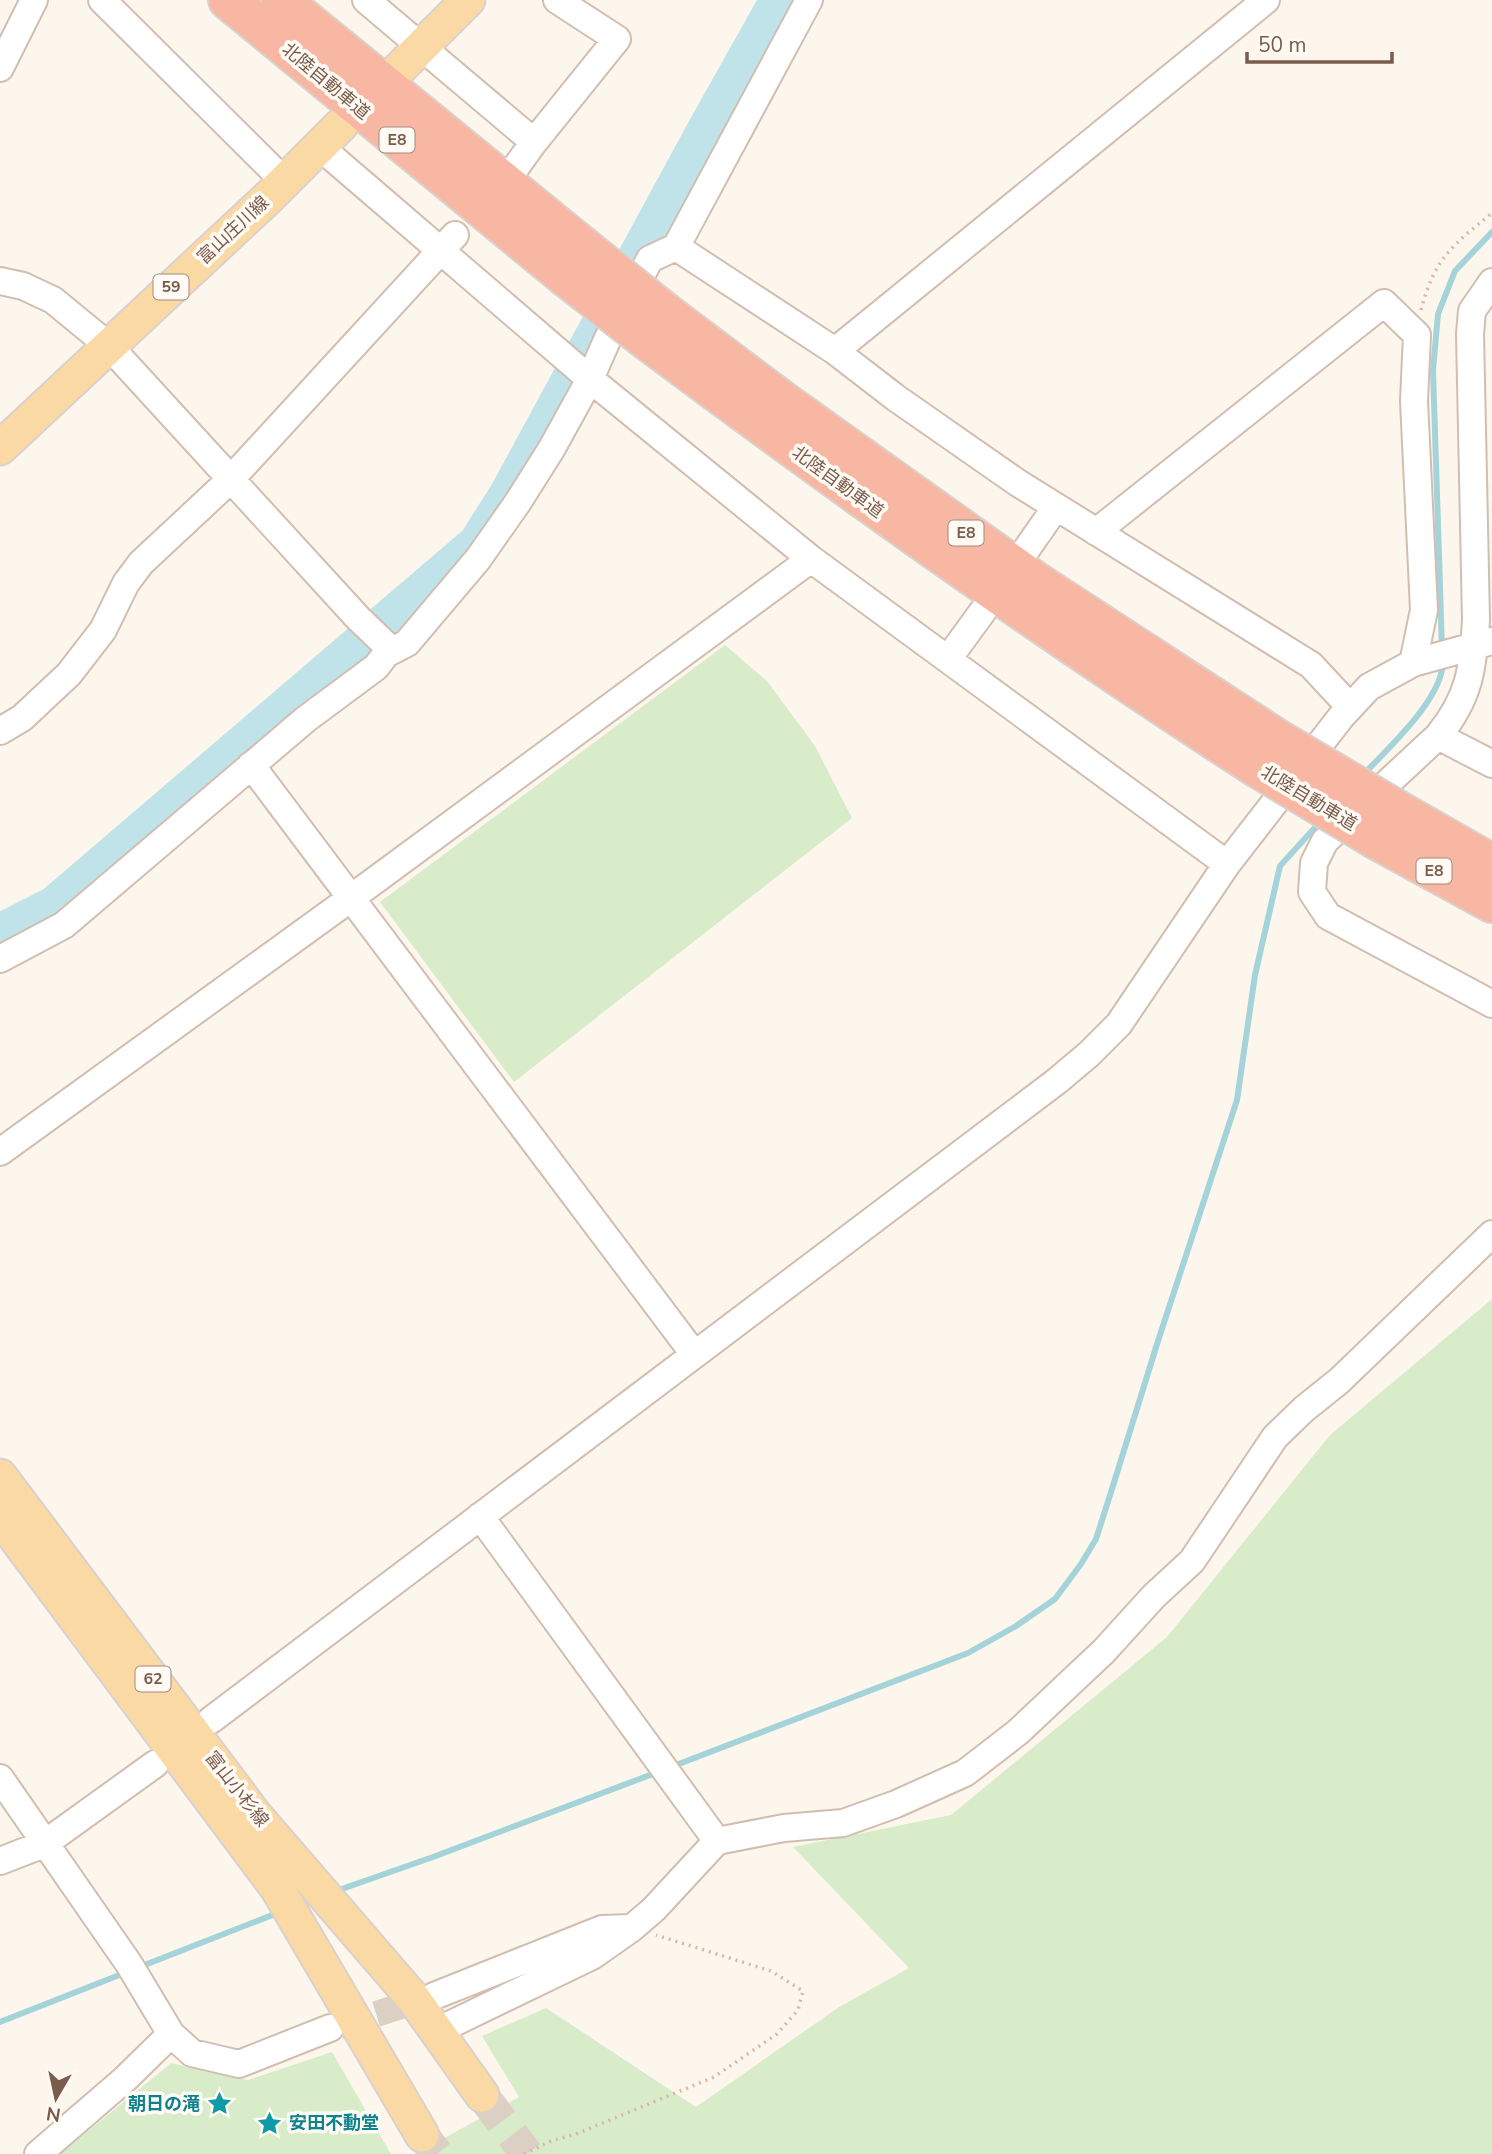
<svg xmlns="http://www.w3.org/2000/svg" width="1492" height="2154" font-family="'Nunito Sans','Noto Sans JP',sans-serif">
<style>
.green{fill:#d8ecc9}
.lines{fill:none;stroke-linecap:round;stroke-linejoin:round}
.stream{stroke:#a5d3da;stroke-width:6}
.river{stroke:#bfe3e8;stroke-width:35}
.minor-tunnel{stroke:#dcd0c4;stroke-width:26;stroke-dasharray:26 13;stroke-linecap:butt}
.major-tunnel{stroke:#dcd0c4;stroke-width:33;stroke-dasharray:33 17;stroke-linecap:butt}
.minor-casing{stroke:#d1beb0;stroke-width:30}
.major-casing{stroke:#dad1cd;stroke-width:37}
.highway-casing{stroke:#dad1cd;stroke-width:42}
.path{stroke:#d9b8a5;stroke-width:3.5;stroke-dasharray:2 5;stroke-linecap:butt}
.minor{stroke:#fff;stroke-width:26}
.major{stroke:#fbd9a5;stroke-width:33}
.highway{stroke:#f7b7a3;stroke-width:38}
.highway-bridge-casing{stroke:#dad1cd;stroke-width:42;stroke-linecap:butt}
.highway-bridge{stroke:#f7b7a3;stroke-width:38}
.labels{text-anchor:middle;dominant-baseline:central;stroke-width:7;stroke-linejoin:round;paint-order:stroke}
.shield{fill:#fffaf3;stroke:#a28b7f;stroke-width:2}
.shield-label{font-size:16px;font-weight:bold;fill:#7a5c4d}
.street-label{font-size:18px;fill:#7a5c4d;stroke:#fffaf3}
.culture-label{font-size:18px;font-weight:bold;fill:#0d838f;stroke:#fffaf3;text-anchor:end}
</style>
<rect width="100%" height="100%" fill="#fdf6ec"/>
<path class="green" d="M725,645L767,681L815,746L852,818L514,1082L380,902Z
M1492,1299V2154H415L519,2097L482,2036L546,2008L696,2107L839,2007L909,1968L793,1847L951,1815L1167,1637L1330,1435Z
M332,2052L391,2154H60L171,2063L248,2080Z"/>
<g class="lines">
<path class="stream" d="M1442,649L1433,370L1438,314L1455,271L1492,232
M1363,775C1388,748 1444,698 1443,660
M671,1767L968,1653L1016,1626L1055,1599L1081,1564L1096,1539L1112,1489L1158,1341L1237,1100L1255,975L1280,866L1320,822
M336,1891L433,1857L658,1772
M137,1968L280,1912
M0,2022L127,1972"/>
<path class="river" d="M0,931L53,904L476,542L507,493L704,130L777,0"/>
<path class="minor-tunnel" d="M339,2026L433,1996"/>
<path class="major-tunnel" d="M482,2095L527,2154
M422,2135L437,2154"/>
<defs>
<path id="minor" d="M102,0L284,181
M366,0L534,142L617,39L557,0
M0,68L34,0
M320,147L590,379L811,559L1227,864
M516,167L534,142
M676,247L835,351L896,398L1018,483L1311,665L1350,707
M0,281L23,286L53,300L109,346L358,618L385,644L386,654L376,667L306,719L64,925L0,959
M1492,282L1472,311L1470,334L1476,620C1473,668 1470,697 1438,736L1325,841L1314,863L1312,892L1328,916L1492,1004
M835,351L1266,0
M1096,532L1384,303L1417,335L1414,401L1424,610L1413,663
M1026,550L1056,507
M386,654L407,643L478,559L518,502L552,448L590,379L608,338L650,259L676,247L809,0
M948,659L983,611
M0,731L22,718L69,674L103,630L126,583L141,563L231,479L455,235
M1438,736L1492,764
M251,765L694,1354
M0,1152L351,898L811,559
M480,1516L717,1841
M211,1720L1057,1081L1089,1054L1119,1024L1227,864L1341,717L1369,687L1413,663L1492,641
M0,1778L129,1964L171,2034L192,2053L239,2064L330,2028
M0,1861L44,1844L155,1764
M434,1996L602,1929L630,1928
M437,2031L592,1956L632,1928L654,1909L717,1841L784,1828L843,1823L896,1804L965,1773L1018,1732L1104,1651L1154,1596L1192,1561L1275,1437L1304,1409L1339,1381L1492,1234
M38,2154L125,2079L171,2034"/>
<path id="major" d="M398,70L468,0
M0,448L270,196L341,125
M0,1476L255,1815L413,1998L482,2095
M0,1517L277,1888L422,2135"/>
<path id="highway" d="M228,0L567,278
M281,0L581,245
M666,313L783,401L1035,581L1276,738
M649,342C847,490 1048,633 1256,767
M1394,808L1492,864
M1375,839L1492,903"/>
</defs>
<use href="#minor" class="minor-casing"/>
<use href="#major" class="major-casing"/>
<use href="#highway" class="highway-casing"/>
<path class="path" d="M1421,310C1435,257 1452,246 1492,213
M524,2154L551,2141L576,2134L714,2077L777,2034L798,2010L803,1991L771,1971L656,1935"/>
<use href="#minor" class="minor"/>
<use href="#major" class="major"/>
<use href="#highway" class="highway"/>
<defs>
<path id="highway-bridge" d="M581,245L666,313
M567,278L649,342
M1276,738L1394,808
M1256,767L1375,839"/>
</defs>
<use href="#highway-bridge" class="highway-bridge-casing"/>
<use href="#highway-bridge" class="highway-bridge"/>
</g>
<defs>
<symbol id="sight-bare" viewBox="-9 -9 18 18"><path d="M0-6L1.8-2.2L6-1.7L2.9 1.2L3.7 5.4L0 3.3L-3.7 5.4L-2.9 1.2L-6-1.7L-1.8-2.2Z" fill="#0f9aa8" stroke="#fffaf3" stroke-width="2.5" paint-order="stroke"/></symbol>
</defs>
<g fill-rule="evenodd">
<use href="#sight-bare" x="202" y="2086" width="35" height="35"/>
<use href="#sight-bare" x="252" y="2106" width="35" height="35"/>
</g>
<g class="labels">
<g class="shield">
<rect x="379.5" y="127.5" width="35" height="25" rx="5"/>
<rect x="153.5" y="274.5" width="35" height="25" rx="5"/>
<rect x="948.5" y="520.5" width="35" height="25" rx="5"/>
<rect x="1416.5" y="858.5" width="35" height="25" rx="5"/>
<rect x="135.5" y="1666.5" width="35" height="25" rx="5"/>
</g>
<g class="shield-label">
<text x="397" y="140">E8</text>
<text x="171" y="287">59</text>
<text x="966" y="533">E8</text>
<text x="1434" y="871">E8</text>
<text x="153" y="1679">62</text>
</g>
<g class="street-label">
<text transform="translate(326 81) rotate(40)">北陸自動車道</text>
<text transform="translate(233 230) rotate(-43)">富山庄川線</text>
<text transform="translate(838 482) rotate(36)">北陸自動車道</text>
<text transform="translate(1309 798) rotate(31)">北陸自動車道</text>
<text transform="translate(237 1789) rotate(52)">富山小杉線</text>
</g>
<g class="culture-label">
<text x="200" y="2104">朝日の滝</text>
<text x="289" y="2123" text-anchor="start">安田不動堂</text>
</g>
</g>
<g transform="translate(56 2098) rotate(189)" stroke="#fffaf3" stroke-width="5" paint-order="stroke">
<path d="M0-5L12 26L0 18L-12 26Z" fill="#7a5c4d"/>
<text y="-10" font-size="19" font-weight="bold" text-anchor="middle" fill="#7a5c4d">N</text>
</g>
<path d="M1247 52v10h145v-10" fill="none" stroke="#7a5c4d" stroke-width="3.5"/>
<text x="1258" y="52" font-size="21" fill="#7a5c4d" stroke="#fffaf3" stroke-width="5" paint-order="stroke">50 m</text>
</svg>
